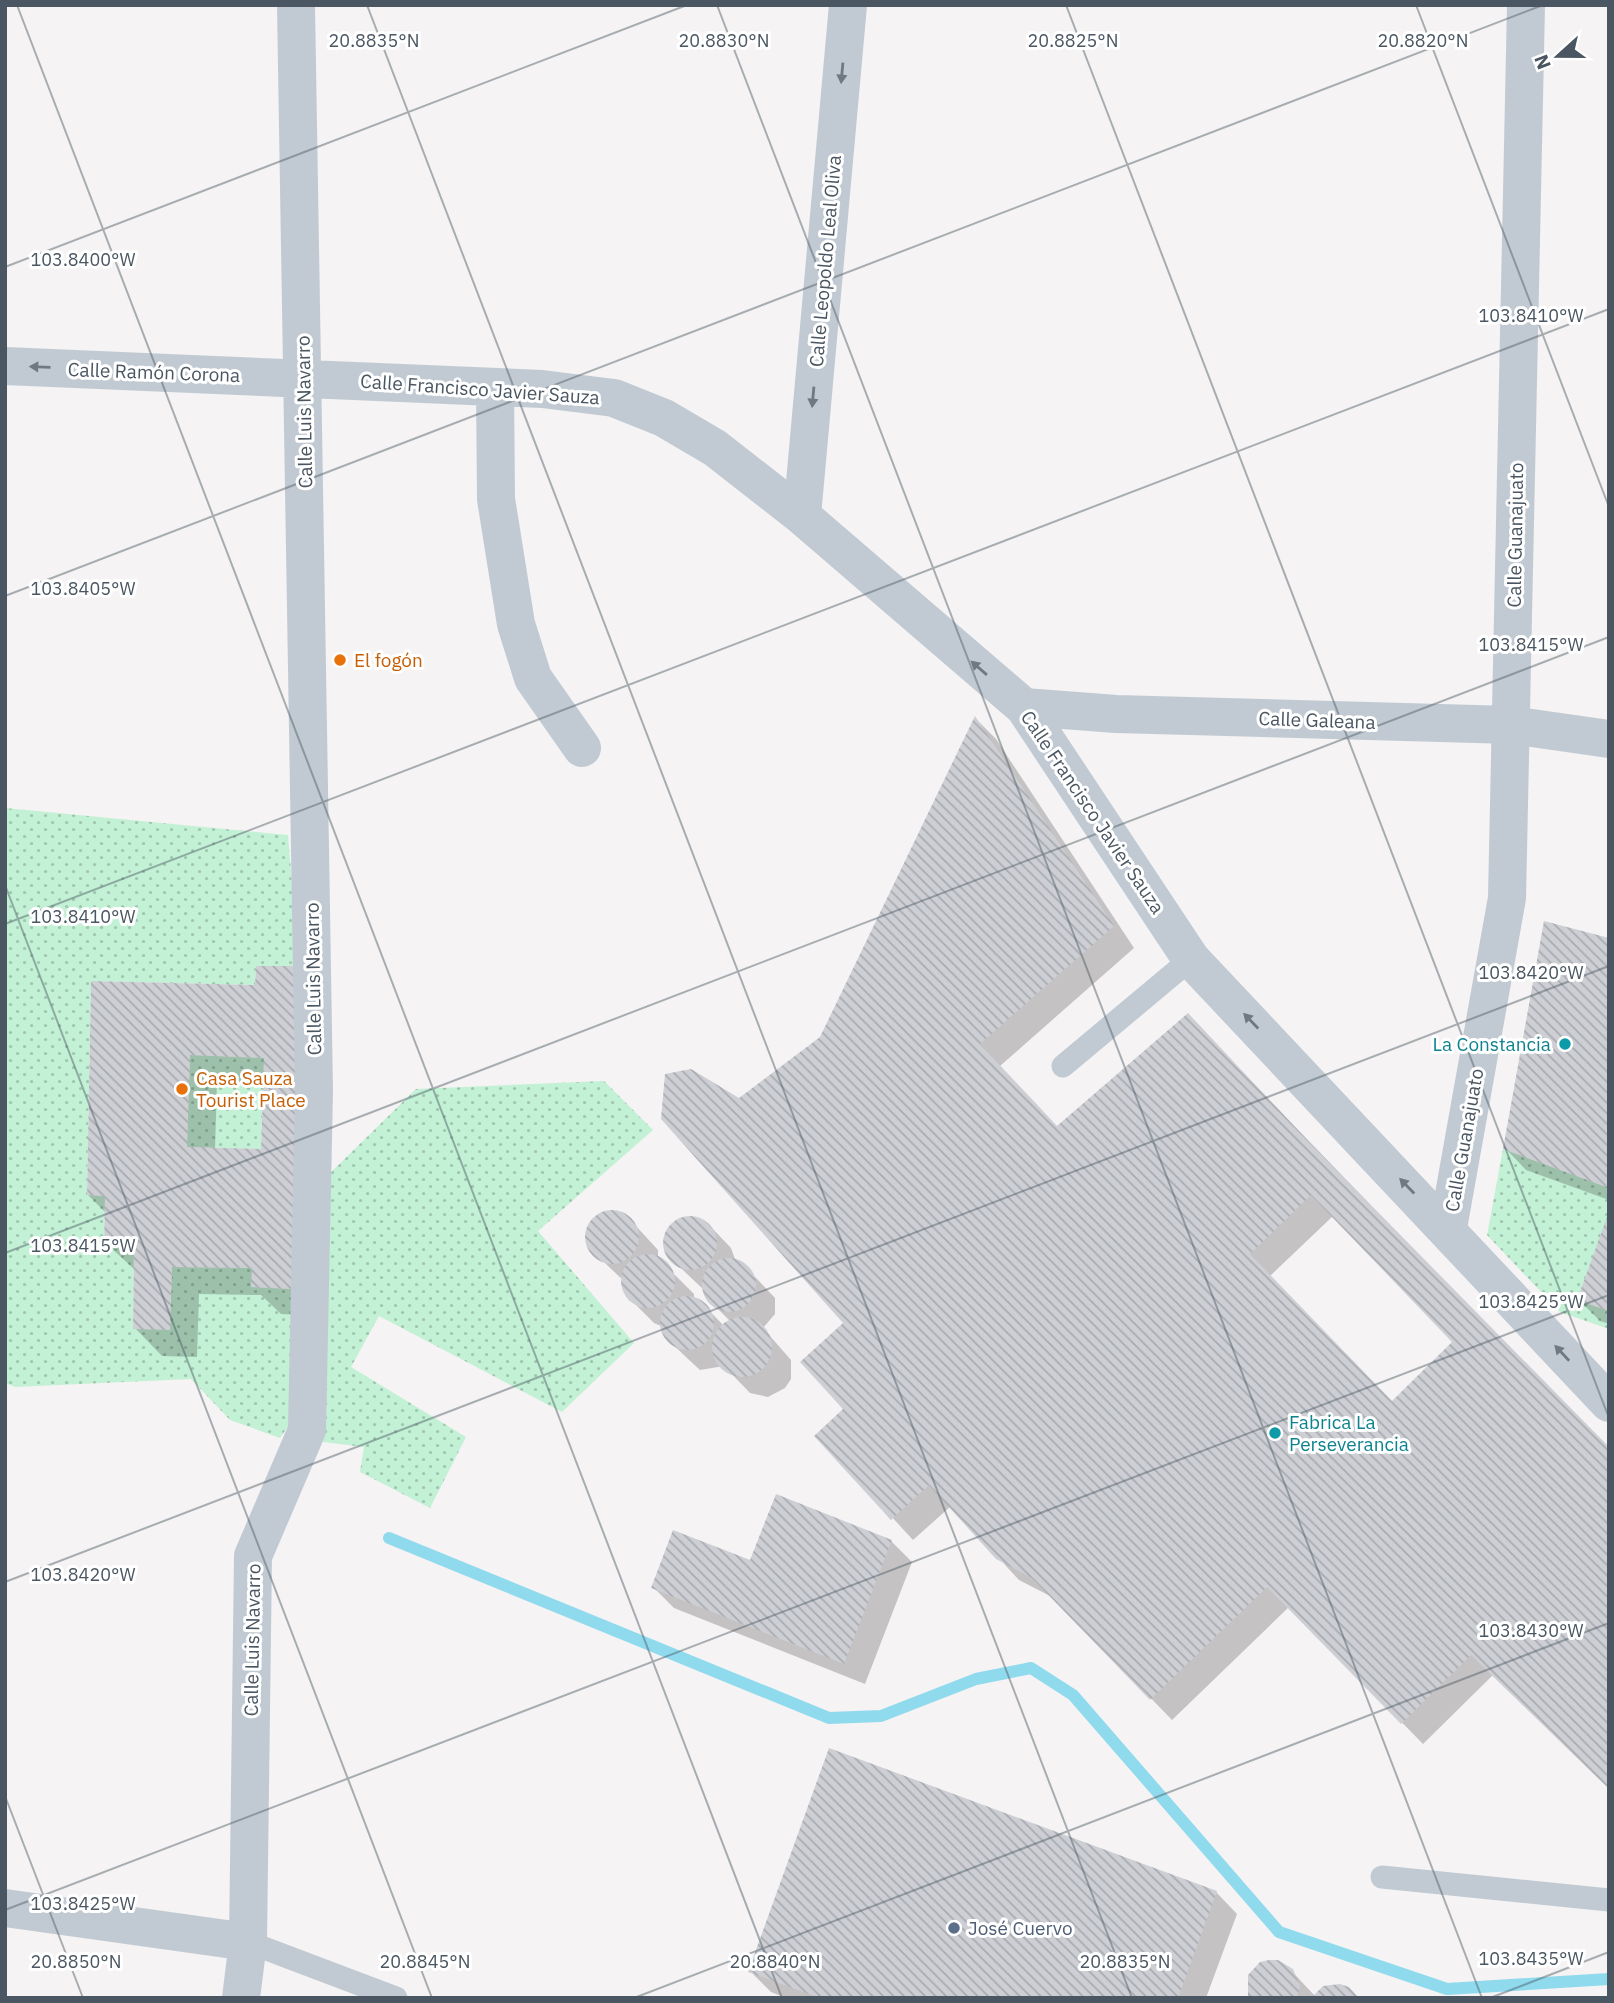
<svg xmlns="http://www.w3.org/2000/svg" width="1614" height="2003" font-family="'IBM Plex Sans',sans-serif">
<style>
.park{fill:url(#park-dots)}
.shadow{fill:#0003;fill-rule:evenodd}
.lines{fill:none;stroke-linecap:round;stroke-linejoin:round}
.stream{stroke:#90daee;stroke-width:12}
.building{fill:url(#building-back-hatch);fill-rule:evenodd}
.service{stroke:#c1cad2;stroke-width:23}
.minor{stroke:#c1cad2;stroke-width:38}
.oneway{fill:#6e7983}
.ticks{fill:none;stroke:#4a5661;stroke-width:2;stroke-opacity:0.45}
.food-dot{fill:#e8710a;stroke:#fff;stroke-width:2.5}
.culture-dot{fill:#0f9aa8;stroke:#fff;stroke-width:2.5}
.service-dot{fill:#5c6f8a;stroke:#fff;stroke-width:2.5}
.labels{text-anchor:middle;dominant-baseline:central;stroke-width:6;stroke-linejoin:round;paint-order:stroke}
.street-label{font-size:19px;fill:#4a5661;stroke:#fff}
.food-label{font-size:19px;fill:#c56008;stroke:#fff;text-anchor:start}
.culture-label{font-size:19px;fill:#0d838f;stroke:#fff;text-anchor:end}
.service-label{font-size:19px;fill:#4e5e75;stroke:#fff;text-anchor:start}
.ticks-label{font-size:18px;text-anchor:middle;fill:#4a5661;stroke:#fff;stroke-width:6;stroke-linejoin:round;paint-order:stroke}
</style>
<defs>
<pattern id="park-dots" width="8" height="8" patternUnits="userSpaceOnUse" patternTransform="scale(1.75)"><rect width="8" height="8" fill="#c3f1d5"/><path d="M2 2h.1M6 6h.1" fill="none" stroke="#a0c6b0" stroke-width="1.8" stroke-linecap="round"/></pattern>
<pattern id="building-back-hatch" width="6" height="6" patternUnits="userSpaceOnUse" patternTransform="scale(1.75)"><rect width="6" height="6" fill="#cdcfd5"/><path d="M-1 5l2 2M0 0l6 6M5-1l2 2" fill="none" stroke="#a8abb0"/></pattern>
</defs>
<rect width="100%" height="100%" fill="#f5f3f3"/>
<path class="park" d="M5,808L288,835L299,966H256L255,985L91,981L87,1195L105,1196L104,1244L134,1245L133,1329H170L172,1267L252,1268V1287L292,1289L294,1418L280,1438L230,1420L191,1379L15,1387L5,1383Z
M190,1055L264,1058L261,1149L187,1147Z
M604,1081L653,1130L538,1231L634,1343L562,1412L379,1316L351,1367L466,1437L430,1508L360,1472L364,1447L323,1442V1180L416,1089Z
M1503,1149L1609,1188V1213L1577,1300L1609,1311V1329L1560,1312L1487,1235Z"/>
<path class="shadow" d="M976,719L996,739L1134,948L1000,1066L1057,1127L1209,1037L1532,1373L1493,1675L1423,1744L1289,1607L1172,1720L1054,1598L1019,1580L951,1506L913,1540L817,1436L845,1409L846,1323L739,1100L822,1038ZM1333,1216L1455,1342L1392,1403L1270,1276Z
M1609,940V1200L1526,1170L1505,1148Z
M93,983L257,986L319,1316L281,1314L261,1295L199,1294L197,1357L162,1356L135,1328L136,1271L106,1243V1213L88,1195ZM217,1082L265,1084L263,1151L215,1150Z
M608,1211L625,1214L658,1250V1258L694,1294V1300L700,1301L724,1326L730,1321L707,1298L704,1290L668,1256L665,1240L672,1225L679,1220L695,1218L710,1226L731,1248L736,1262L742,1263L775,1298V1314L763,1328L791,1360V1379L785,1388L768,1397L750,1393L724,1366L700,1370L687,1358L665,1337L663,1327L654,1323L632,1301L623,1286L624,1281L590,1249L587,1242L589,1226L601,1214Z
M1609,1218V1324L1600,1321L1579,1300Z
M891,1541L912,1562L865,1684L674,1608L653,1587L751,1562Z
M1216,1892L1237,1914L1206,1998H786L771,1992L750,1971Z
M1286,1965L1315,1996L1358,1998H1250L1249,1976Z"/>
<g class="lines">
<path class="stream" d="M389,1538L829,1718L881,1716L976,1679L1031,1668L1073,1695L1279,1932L1447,1989L1609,1979"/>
</g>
<path class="building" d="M975,716L1114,926L980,1044L1057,1126L1188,1013L1307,1140L1609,1447V1789L1471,1655L1401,1724L1267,1587L1150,1700L1032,1578L996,1559L929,1485L891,1520L814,1436L843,1409L800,1362L843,1323L661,1119L665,1074L691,1069L739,1098L820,1037ZM1311,1195L1452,1342L1392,1401L1250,1254Z
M1544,921L1609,938V1188L1503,1149Z
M256,966H299L292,1289L251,1287L252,1268L172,1267L170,1330L133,1329L134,1245L104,1244L105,1196L87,1195L91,981L255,985ZM190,1055L264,1058L261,1149L187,1147Z
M585 1237a27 27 0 1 1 54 0a27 27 0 1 1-54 0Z
M1608,1214H1609V1311L1577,1300Z
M663 1243a27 27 0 1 1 54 0a27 27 0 1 1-54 0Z
M621 1281a27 27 0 1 1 54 0a27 27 0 1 1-54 0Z
M702 1285a27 27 0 1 1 54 0a27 27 0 1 1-54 0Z
M660 1323a27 27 0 1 1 54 0a27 27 0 1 1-54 0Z
M712 1347a30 30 0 1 1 60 0a30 30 0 1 1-60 0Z
M776,1494L892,1540L844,1664L651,1588L673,1530L750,1560Z
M829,1748L1217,1891L1178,1998H820L748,1972Z
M1269,1960H1278L1293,1969L1300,1986L1297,1998H1248V1975L1260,1962Z
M1340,1984L1349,1987L1359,1998H1311L1323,1986Z"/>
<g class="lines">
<path class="service" d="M1063,1066L1191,959
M1382,1877L1609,1900
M248,1942L396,1998"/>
<path class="minor" d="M5,366L542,389L614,398L664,418L715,448L802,516L1024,707L1191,959L1609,1403
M495,387L496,499L516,624L533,678L582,748
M802,516L848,5
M1024,707L1116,714L1511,725L1609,739
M1448,1228L1507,898L1526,5
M5,1908L248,1942
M241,1998L248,1942L253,1556L307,1430L314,1091L296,5"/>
</g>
<defs><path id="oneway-solid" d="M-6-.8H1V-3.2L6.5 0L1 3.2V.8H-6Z" transform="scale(1.75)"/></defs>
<g class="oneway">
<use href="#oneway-solid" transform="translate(842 73) rotate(95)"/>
<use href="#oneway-solid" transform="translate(40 367) rotate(-178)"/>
<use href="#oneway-solid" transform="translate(813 397) rotate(95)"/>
<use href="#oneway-solid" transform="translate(979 668) rotate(-139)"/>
<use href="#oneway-solid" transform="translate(1251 1021) rotate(-134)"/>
<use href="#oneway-solid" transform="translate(1407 1186) rotate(-134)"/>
<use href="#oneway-solid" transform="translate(1562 1353) rotate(-133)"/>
</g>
<path class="ticks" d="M17,5L782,1998M367,5L1132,1998M717,5L1482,1998M1066,5L1609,1418M1416,5L1609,507M5,267L687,5M5,596L1543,5M5,885L432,1998M5,924L1609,309M5,1253L1609,637M5,1582L1609,966M5,1796L83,1998M5,1910L1609,1295M634,1998L1609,1623M1490,1998L1609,1952"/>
<g class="food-dot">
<circle cx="340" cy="660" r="7"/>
<circle cx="182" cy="1089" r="7"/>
</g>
<g class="culture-dot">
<circle cx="1565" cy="1044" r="7"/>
<circle cx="1275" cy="1433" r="7"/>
</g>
<circle class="service-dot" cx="954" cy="1928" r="7"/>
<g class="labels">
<g class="street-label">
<text transform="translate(825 261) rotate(-85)">Calle Leopoldo Leal Oliva</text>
<text transform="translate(154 372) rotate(2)">Calle Ramón Corona</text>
<text transform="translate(480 389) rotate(4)">Calle Francisco Javier Sauza</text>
<text transform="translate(304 412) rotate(-91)">Calle Luis Navarro</text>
<text transform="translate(1515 535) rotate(-89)">Calle Guanajuato</text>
<text transform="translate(1317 720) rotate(2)">Calle Galeana</text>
<text transform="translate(1093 812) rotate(56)">Calle Francisco Javier Sauza</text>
<text transform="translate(313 979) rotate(-91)">Calle Luis Navarro</text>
<text transform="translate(1464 1140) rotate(-80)">Calle Guanajuato</text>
<text transform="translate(252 1640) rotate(-89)">Calle Luis Navarro</text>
</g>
<g class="food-label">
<text x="354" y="660">El fogón</text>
<text x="196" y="1078">Casa Sauza<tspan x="196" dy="22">Tourist Place</tspan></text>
</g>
<g class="culture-label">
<text x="1551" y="1044">La Constancia</text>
<text x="1289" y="1422" text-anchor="start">Fabrica La<tspan x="1289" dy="22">Perseverancia</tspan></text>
</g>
<g class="service-label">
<text x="968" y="1928">José Cuervo</text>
</g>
</g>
<g class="ticks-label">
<text x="374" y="47">20.8835°N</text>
<text x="724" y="47">20.8830°N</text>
<text x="1073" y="47">20.8825°N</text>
<text x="1423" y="47">20.8820°N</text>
<text x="83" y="266">103.8400°W</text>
<text x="1531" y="322">103.8410°W</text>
<text x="83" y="595">103.8405°W</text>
<text x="1531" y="651">103.8415°W</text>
<text x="83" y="923">103.8410°W</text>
<text x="1531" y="979">103.8420°W</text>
<text x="83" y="1252">103.8415°W</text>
<text x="1531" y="1308">103.8425°W</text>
<text x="83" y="1581">103.8420°W</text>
<text x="1531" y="1637">103.8430°W</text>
<text x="83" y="1910">103.8425°W</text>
<text x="1531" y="1965">103.8435°W</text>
<text x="76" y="1968">20.8850°N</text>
<text x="425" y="1968">20.8845°N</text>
<text x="775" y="1968">20.8840°N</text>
<text x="1125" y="1968">20.8835°N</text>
</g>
<rect width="1614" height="2003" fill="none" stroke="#4a5661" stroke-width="14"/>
<g transform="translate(1558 56) rotate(249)" stroke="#ffffff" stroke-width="5" paint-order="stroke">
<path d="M0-5L12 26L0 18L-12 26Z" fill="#4a5661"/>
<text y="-10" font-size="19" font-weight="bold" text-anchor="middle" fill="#4a5661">N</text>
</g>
</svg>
